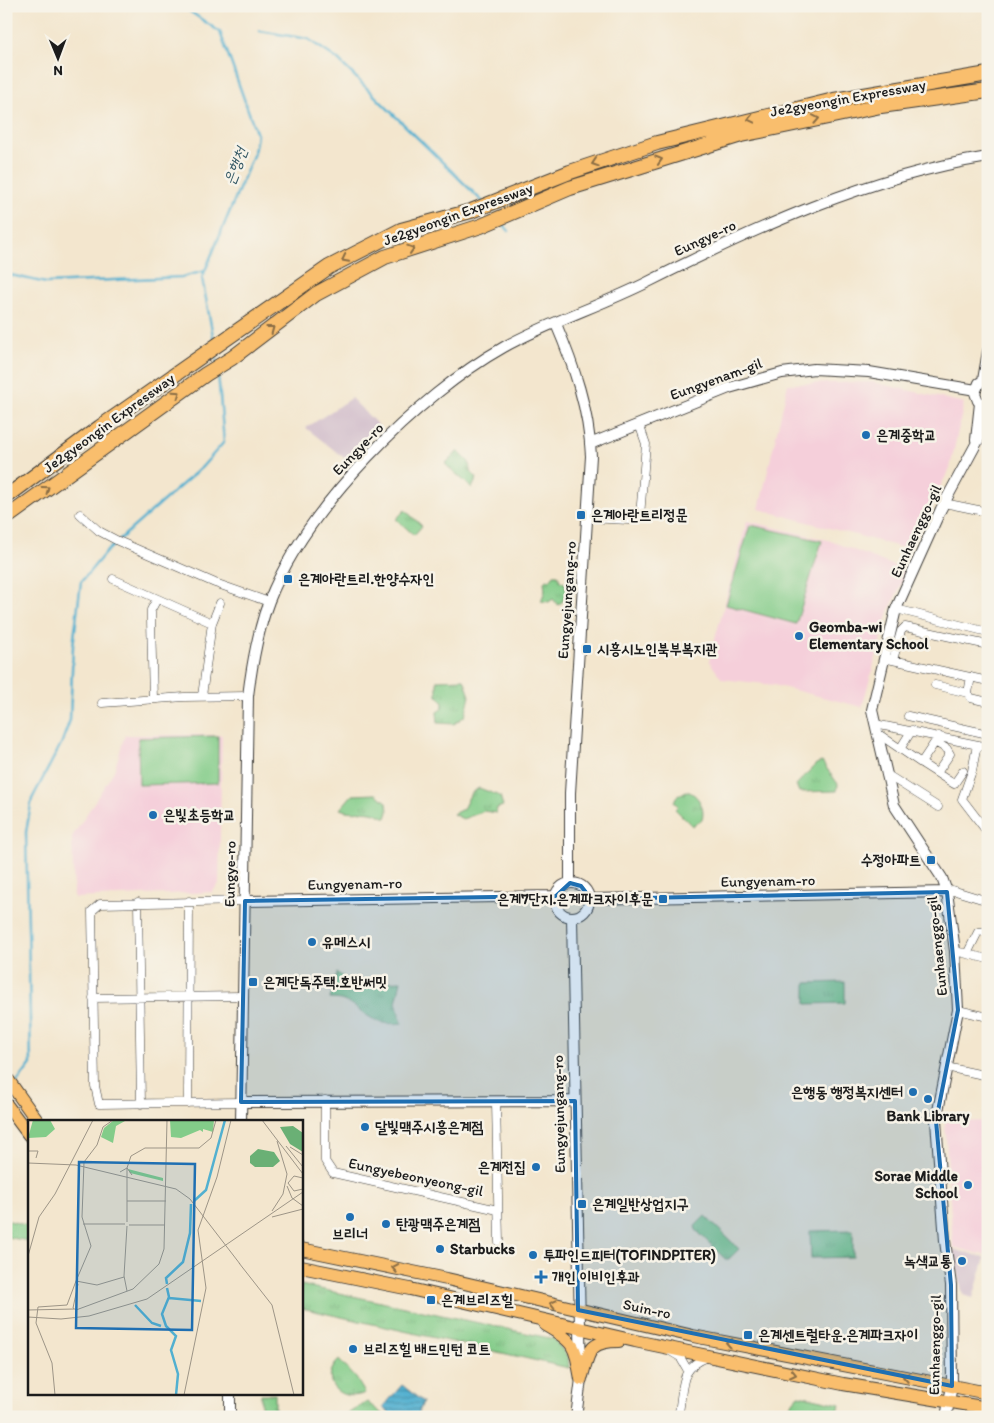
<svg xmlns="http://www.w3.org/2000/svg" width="994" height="1423" font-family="Itim,'Poor Story',sans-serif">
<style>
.built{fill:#f5cfda}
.industrial{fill:#d1bdcb}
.grass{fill:url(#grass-tufts);stroke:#507452}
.pitch{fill:#83cc89;stroke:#507452}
.water{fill:url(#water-rules);stroke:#376676}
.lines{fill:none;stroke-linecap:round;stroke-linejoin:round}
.stream{stroke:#52b0d0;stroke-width:2.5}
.minor-casing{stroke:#3c3a37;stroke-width:9}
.tertiary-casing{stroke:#3c3a37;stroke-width:12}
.primary-casing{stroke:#3c3a37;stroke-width:14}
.motorway-casing{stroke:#3c3a37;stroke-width:16}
.minor{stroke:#fff;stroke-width:8}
.tertiary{stroke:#fff;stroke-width:10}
.primary{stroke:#f9be6d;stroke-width:12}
.motorway{stroke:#f9be6d;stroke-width:14}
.oneway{stroke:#8a6d44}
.marked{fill:#1f6fb2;fill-opacity:0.2;stroke:#1f6fb2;stroke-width:4;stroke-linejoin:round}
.poi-dot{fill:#1f6fb2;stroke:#f7f3e8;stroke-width:2}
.labels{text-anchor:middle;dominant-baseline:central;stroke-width:5;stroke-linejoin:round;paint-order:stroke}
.street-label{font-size:15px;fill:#1c1c1c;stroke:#f7f3e8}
.poi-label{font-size:15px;font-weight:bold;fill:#1c1c1c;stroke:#f7f3e8;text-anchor:start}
.water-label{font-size:16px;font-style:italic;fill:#325764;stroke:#f7f3e8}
.inset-river{fill:none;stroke:#52b0d0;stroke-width:2.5}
.inset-road{fill:none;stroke:#9d9587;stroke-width:1}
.view{fill:#1f6fb2;fill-opacity:0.15;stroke:#1f6fb2;stroke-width:2.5}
.inset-edge{fill:none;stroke:#1c1c1c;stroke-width:2.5}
</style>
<defs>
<pattern id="grass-tufts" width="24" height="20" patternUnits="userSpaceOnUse" patternTransform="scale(1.25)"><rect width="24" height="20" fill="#83cc89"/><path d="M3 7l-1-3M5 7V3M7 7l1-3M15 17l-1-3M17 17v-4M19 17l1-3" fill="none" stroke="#71af76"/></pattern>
<pattern id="water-rules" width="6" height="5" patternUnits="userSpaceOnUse" patternTransform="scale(1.25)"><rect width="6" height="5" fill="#52b0d0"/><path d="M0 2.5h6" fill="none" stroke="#438ea8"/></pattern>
</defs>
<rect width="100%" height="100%" fill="#f7f3e8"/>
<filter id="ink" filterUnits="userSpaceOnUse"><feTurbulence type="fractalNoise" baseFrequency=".02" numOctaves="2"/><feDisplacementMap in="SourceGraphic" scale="10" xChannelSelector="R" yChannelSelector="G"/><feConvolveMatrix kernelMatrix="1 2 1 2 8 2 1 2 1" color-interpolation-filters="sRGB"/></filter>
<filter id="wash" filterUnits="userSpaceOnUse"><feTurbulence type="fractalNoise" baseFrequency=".0096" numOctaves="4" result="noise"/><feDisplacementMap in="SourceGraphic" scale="20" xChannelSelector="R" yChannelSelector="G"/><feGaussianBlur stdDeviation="1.12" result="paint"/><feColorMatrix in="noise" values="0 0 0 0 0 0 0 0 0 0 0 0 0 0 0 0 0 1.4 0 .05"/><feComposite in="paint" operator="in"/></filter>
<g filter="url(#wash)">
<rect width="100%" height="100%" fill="#f3e6ce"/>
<path class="built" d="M872,382L964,403L950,468L907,549L759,509L788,384Z
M747,521L828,540L907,571L889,611L862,707L774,685L722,679L709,661Z
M125,735H222L219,884L212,892L74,898L72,837L114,771Z
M988,1121V1256L953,1247L945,1122Z"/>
<path class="industrial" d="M351,398L379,426L347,460L306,428Z
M953,1249L985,1258L973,1298L963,1295Z"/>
<path class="grass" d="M458,451L469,462L470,471L477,478L472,488L445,464Z
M405,510L422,526L414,535L396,519Z
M554,575H558L560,581L565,583L567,595L564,596L563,601L558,605L553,599L549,602L541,601L545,591L544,582L546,580H550Z
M464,679L470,696L465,716L454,724L438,723L437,712C445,708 445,700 437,696V680Z
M822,762L838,784L837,791L799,792L796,785L816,764Z
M479,788L500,796L503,806L497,808L496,813L484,811L463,819L453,814L463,809L471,793Z
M686,791C698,793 707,810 701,821L692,826L675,809L678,806L674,802L676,797Z
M376,794L387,802L388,812L386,818C381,816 377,813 371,812C360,810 351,814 340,809L352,795Z
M337,973L359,986L375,982L401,981L396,1002L402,1023C364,1029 361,998 330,999Z
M845,982V1003L806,1004V983Z
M705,1216L739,1249L729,1259H725L696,1230L695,1226Z
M6,1220L29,1226V1241L6,1237Z
M853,1230V1257L811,1258L810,1231Z
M301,1285L554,1339L568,1357L569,1368L301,1308Z
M339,1360L356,1378L365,1393C341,1404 317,1381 339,1360Z
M261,1394H275V1417H261Z
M799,1395L840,1404L837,1417H780Z
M367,1402L386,1417H342Z"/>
<path class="pitch" d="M750,525L822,541L796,624L726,605Z
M218,736V783L139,785L138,738Z"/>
<path class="water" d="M402,1385L423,1402L417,1417H394L383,1407Z"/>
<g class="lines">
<path class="stream" d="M182,6L220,32L257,135L254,153L202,278L214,341
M260,31L308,39L337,59L483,202
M502,223L509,231
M6,274L46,283L182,277L205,271
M215,351L217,363
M120,539L202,467L224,442L218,373
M16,1084L31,1064L26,832L32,799L62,742L70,720L73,646L81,582L105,553L116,543
M6,1094L11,1089"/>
</g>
</g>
<g filter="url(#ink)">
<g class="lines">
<defs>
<path id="minor" d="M944,503L988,512
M80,514L99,531L118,541L215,583L269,602
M588,518L629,520L640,516L646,444L639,424
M113,579L212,623
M896,609L988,632
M888,659L988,681
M893,660L901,631L905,627L988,645
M935,685L968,693L971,677
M968,693L971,698L988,702
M202,696L212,623L220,603
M153,699L151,620V610L157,599
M102,703L184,697L248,696
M908,716L988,734
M875,724L988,747
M877,733L921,763
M939,736L921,763L954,784L963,771
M935,742L947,749L950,754L937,773
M977,745L972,771L962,799L988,833
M900,749L912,730
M886,774L938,807
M947,892L952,890L988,901
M138,902L141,1104
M955,951L988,959
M967,954L978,932L988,931
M93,998L242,996
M958,1010L988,1017
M946,1067L988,1076
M325,1100V1161L333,1173L498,1210
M241,1102L99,1104L95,1086L92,911L100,904L245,901
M496,1102L499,1242
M188,1103L189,901
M670,1351L680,1357L687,1369
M679,1412C684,1384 679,1368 708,1357"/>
<path id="tertiary" d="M556,324C574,366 589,410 591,456L570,793V883
M988,379L979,383L975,393L978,401L988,406
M983,380L988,351
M976,440L980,403
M590,444L729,388L782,373L814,369L869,372L976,390
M555 900a17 17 0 1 1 34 0a17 17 0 1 1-34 0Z
M589,899L947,892
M245,901L556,896
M572,917L581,1379L576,1417
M241,1102L575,1101
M241,1122L248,696C252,664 258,630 269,601C306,507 417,396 504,347C549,322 600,306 646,283C753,229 868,176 988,157
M230,1394V1417
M946,1417L952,1386L951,1285L945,1241L936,1121L958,1010L955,951L947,892L942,878L894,805L872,710L896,609L941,509L988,422"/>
<path id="primary" d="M6,1077L38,1122
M6,1104L29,1135
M301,1249L447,1279L693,1336L988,1393
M301,1267L410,1289L635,1341L843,1384L988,1408
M545,1325C575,1342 575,1345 581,1379
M582,1376C589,1351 589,1341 619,1341"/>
<path id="motorway" d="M6,497L100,427L329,267L401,230L471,211L570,172L657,143L834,100L988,74
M6,518L206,374L232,358L316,294L385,257L481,226L570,188L741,135L881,106L988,91"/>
</defs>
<use href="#minor" class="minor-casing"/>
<use href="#tertiary" class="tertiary-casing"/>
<use href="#primary" class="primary-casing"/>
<use href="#motorway" class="motorway-casing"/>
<use href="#minor" class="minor"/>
<use href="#tertiary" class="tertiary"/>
<use href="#primary" class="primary"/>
<use href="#motorway" class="motorway"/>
</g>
<defs><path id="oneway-chevron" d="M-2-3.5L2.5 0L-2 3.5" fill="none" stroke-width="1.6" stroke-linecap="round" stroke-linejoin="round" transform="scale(1.25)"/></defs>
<g class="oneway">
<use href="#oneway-chevron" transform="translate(751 119) rotate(167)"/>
<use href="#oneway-chevron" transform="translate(816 119) rotate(-11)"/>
<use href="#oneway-chevron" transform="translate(659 160) rotate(-17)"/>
<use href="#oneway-chevron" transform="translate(595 163) rotate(162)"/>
<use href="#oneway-chevron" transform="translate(411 249) rotate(-18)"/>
<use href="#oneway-chevron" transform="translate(345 259) rotate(153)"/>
<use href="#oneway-chevron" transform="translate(271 329) rotate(-37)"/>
<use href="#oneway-chevron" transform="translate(177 394) rotate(-35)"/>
<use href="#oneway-chevron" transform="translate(46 489) rotate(-36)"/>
<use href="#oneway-chevron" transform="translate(395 1268) rotate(-169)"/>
<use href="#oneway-chevron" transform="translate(553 1304) rotate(-166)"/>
<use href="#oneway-chevron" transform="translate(729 1343) rotate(-169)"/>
<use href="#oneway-chevron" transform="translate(793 1374) rotate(12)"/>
<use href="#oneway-chevron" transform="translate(906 1377) rotate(-170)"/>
</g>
</g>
<path class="marked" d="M570,883L581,886L591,899L947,892L958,1010L936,1121L951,1285L952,1386L578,1310L575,1101L241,1102L245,901L556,896Z"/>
<g class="poi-dot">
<circle cx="866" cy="435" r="5"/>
<rect x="576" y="510" width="10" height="10" rx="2.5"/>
<rect x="283" y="574" width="10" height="10" rx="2.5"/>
<circle cx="799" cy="636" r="5"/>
<rect x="582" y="644" width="10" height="10" rx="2.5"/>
<circle cx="153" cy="815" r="5"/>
<rect x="926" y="855" width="10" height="10" rx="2.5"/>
<rect x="658" y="894" width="10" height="10" rx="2.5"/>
<circle cx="312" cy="942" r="5"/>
<rect x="248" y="977" width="10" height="10" rx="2.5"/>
<circle cx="913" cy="1092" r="5"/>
<circle cx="928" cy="1099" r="5"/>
<circle cx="365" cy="1127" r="5"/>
<circle cx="536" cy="1167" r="5"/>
<circle cx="968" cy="1185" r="5"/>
<rect x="577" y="1199" width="10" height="10" rx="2.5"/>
<circle cx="350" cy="1217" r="5"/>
<circle cx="386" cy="1224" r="5"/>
<circle cx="440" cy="1249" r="5"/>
<circle cx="533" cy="1255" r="5"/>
<circle cx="962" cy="1261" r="5"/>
<path d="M538.5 1269.5h5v5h5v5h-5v5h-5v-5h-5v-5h5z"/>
<rect x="426" y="1295" width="10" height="10" rx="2.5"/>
<rect x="743" y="1330" width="10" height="10" rx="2.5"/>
<circle cx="353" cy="1349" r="5"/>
</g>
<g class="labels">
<g class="street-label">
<text transform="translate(848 98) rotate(-10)">Je2gyeongin Expressway</text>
<text transform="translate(458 214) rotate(-20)">Je2gyeongin Expressway</text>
<text transform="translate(705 238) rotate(-25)">Eungye-ro</text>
<text transform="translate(716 379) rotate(-20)">Eungyenam-gil</text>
<text transform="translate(109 423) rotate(-36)">Je2gyeongin Expressway</text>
<text transform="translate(358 449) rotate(-46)">Eungye-ro</text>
<text transform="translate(916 531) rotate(-65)">Eunhaenggo-gil</text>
<text transform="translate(567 600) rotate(-86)">Eungyejungang-ro</text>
<text transform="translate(230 874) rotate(-89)">Eungye-ro</text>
<text transform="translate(768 881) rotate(-1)">Eungyenam-ro</text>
<text transform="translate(355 884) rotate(-1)">Eungyenam-ro</text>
<text transform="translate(937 946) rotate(-96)">Eunhaenggo-gil</text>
<text transform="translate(559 1114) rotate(-91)">Eungyejungang-ro</text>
<text transform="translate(416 1177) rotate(12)">Eungyebeonyeong-gil</text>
<text transform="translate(647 1309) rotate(12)">Suin-ro</text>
<text transform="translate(935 1345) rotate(-89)">Eunhaenggo-gil</text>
</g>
<g class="poi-label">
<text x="876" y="435">은계중학교</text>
<text x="591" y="515">은계아란트리정문</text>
<text x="298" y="579">은계아란트리.한양수자인</text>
<text x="809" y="627">Geomba-wi<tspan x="809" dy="17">Elementary School</tspan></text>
<text x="597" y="649">시흥시노인북부복지관</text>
<text x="163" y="815">은빛초등학교</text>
<text x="921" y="860" text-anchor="end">수정아파트</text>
<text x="653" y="899" text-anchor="end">은계7단지.은계파크자이후문</text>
<text x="322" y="942">유메스시</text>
<text x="263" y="982">은계단독주택.호반써밋</text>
<text x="903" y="1092" text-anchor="end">은행동 행정복지센터</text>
<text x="928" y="1116" text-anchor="middle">Bank Library</text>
<text x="375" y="1127">달빛맥주시흥은계점</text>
<text x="526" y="1167" text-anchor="end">은계전집</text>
<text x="958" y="1176" text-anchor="end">Sorae Middle<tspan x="958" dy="17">School</tspan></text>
<text x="592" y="1204">은계일반상업지구</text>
<text x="396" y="1224">탄광맥주은계점</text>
<text x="350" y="1234" text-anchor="middle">브리너</text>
<text x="450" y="1249">Starbucks</text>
<text x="543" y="1255">투파인드피터(TOFINDPITER)</text>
<text x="952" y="1261" text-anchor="end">녹색교통</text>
<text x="552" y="1277">개인 이비인후과</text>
<text x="441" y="1300">은계브리즈힐</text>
<text x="758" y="1335">은계센트럴타운.은계파크자이</text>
<text x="363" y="1349">브리즈힐 배드민턴 코트</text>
</g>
<g class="water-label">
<text transform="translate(235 166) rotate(-69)">은행천</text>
</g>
</g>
<g transform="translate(28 1120)">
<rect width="275" height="275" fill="#f3e6ce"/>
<path d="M5,0H22L27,9L18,17L0,18ZM86,0L97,1L88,6L85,23L73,17L76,8ZM142,0H186L185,12L175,9V12L172,10L153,18L143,17ZM135,30V61L102,53L100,49L135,58Z" fill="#83cc89"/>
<path d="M265,6L275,13V32L262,24L252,7ZM230,29L246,32L252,41L245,47H227L222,43V36Z" fill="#6ab075"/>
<path class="inset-river" d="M166,81L178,70L197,0M139,164L138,158L155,142L162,113L163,84M139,168L141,177L134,194L138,206L148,216L143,230L150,254L148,275M141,178L173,181M107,185L124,203L133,206"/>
<path class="inset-road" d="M234,0L275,54M258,26L275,47M262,27L275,35M0,31H10L8,38M0,43L48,45L148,69L162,79L212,144M92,52L99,48L104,55M275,58L266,56L260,63L266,71L275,69M259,66L264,78L275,86M99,81H138M244,91L255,74L259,54L249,21M244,97L275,89M99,102V48L103,36L117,28H171L183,18L188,0M55,104H97M101,105H137M99,106L96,156L99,171M0,136L11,97L27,74L65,0M211,143L244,185L266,275M48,161L63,126L54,97L56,42L69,25L75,7L85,0M50,164L45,188L48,190L105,169L131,144L136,129L139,0M0,190L46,189M0,197L33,199L61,196L119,179L275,72M27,275L24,243L8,203L10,187L39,185L48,161L69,165L96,157M156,275L178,168L170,110L189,57L203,0"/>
<path class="view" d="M51,42L167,44L164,210L48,208Z"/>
<rect width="275" height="275" class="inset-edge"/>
</g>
<rect width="994" height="1423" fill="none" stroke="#f7f3e8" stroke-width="25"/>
<g transform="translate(58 58) rotate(179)" stroke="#f7f3e8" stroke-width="4" paint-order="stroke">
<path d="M0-4L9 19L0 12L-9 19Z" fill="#1c1c1c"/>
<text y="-8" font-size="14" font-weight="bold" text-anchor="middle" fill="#1c1c1c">N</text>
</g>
</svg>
